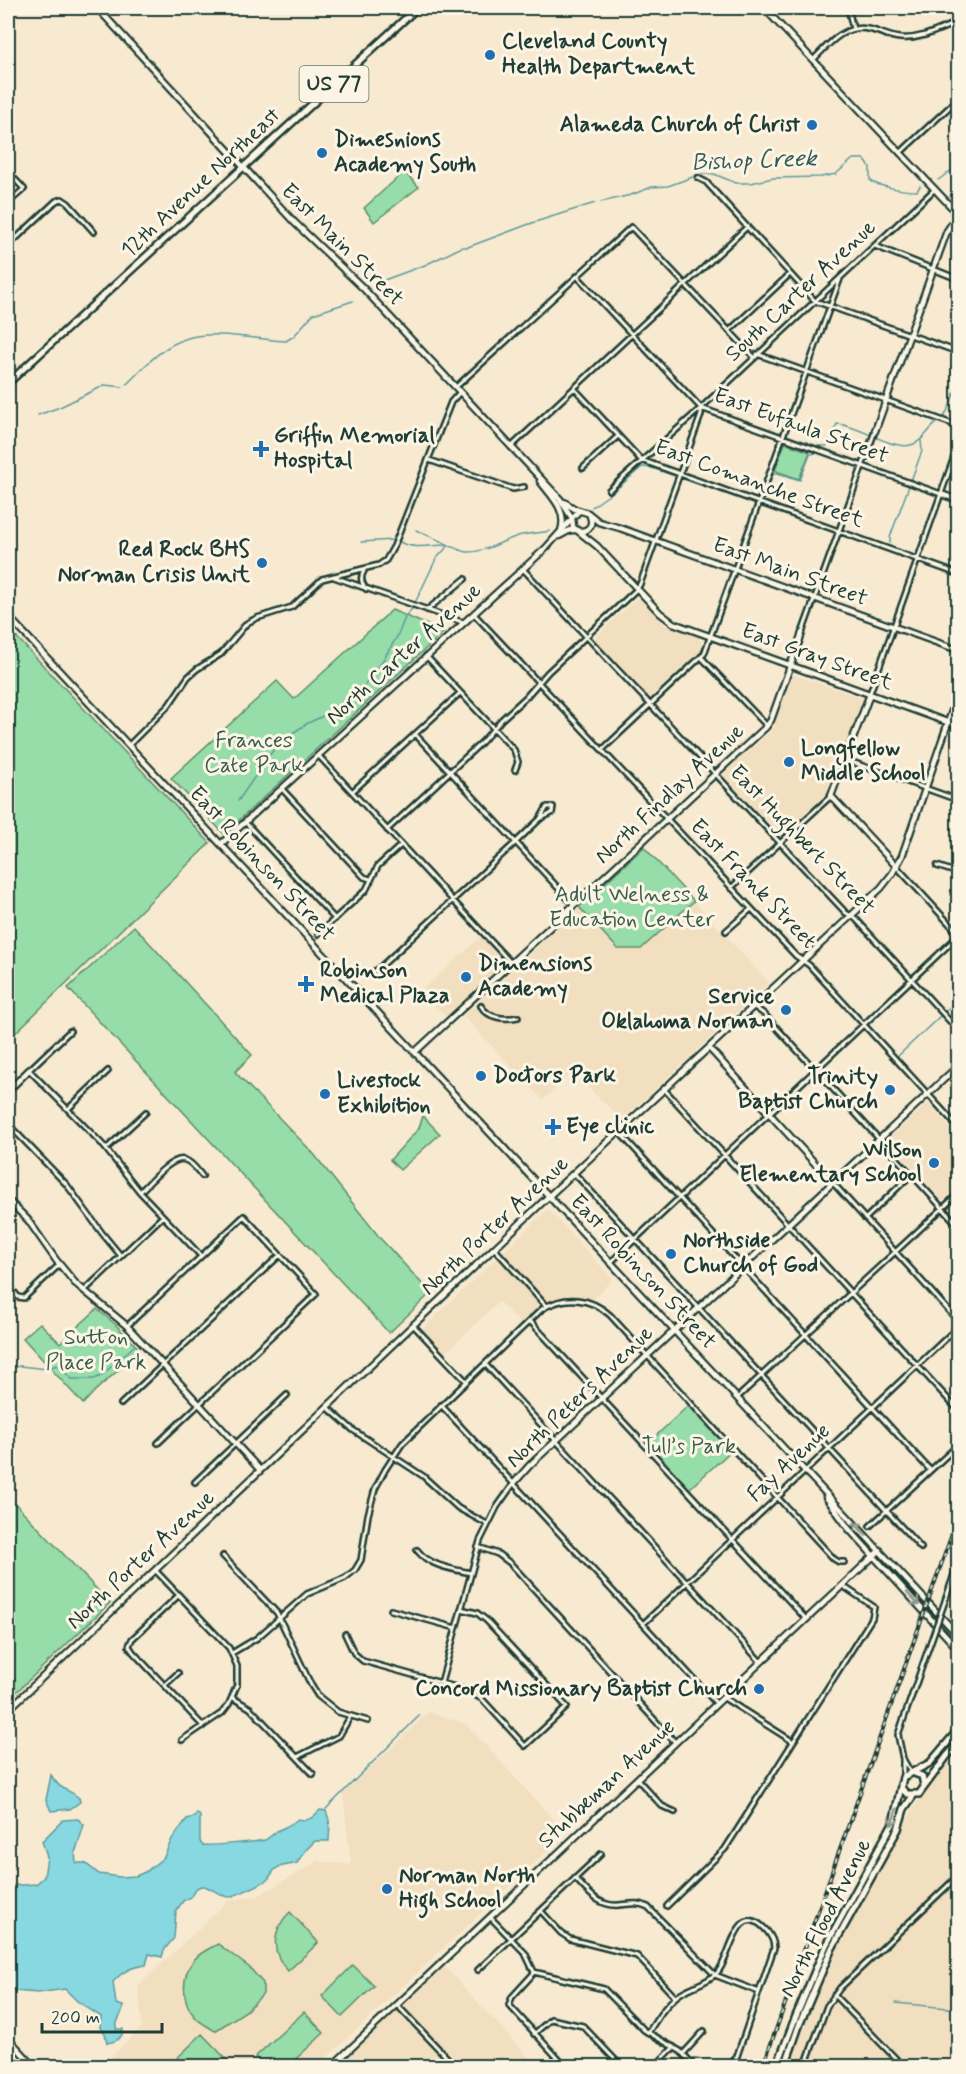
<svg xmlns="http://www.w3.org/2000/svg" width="966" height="2074" font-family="Mynerve,sans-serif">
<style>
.built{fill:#f1dfc0}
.green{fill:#97ddaa;stroke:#5b8d6f;stroke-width:1.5}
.water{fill:#87d8e0;stroke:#5d9a9b;stroke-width:1.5}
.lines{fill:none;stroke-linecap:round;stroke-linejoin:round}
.stream{stroke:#5d9a9b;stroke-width:1.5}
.street-casing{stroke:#1f3d34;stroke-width:8}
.secondary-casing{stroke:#1f3d34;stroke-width:9}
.primary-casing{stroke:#1f3d34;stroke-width:10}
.street{stroke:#fcf5e5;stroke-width:3}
.secondary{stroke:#fcf5e5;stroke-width:4.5}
.primary{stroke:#fcf5e5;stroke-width:5}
.rail-casing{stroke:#1f3d34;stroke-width:4}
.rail{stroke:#fcf5e5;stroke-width:1.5;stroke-dasharray:4.5;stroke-linecap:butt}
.street-bridge-casing{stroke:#1f3d34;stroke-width:8;stroke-linecap:butt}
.street-bridge{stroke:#fcf5e5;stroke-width:3}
.oneway{stroke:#8e998c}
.poi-dot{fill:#1f6fb2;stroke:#fcf5e5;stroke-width:2}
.labels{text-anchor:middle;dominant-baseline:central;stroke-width:6;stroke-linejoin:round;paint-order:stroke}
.shield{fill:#fcf5e5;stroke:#617469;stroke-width:1.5}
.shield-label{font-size:21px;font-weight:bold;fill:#1f3d34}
.poi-label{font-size:22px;font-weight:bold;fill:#1f3d34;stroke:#fcf5e5;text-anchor:start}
.street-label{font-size:22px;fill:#1f3d34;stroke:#fcf5e5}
.park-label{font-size:22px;fill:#375d4c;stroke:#fcf5e5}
.water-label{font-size:24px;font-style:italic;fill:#345c56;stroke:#fcf5e5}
</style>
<rect width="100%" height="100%" fill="#f8ead1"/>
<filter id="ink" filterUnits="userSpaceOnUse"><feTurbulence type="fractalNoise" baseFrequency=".0167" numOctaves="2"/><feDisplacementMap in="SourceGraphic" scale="12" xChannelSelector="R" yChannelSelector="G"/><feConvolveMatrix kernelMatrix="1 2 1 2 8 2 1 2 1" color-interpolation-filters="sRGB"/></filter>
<g filter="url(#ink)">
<path class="built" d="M638,597L665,625L699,637L703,647L701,651L650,698L594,638Z
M793,674L864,699L830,793L781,836L722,775L773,729Z
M644,847L769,983L622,1120L574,1074H570L543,1100L463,1016Z
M484,934L511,963L448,1019L421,991Z
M928,1103L958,1136V1187L943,1201L887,1140Z
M548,1209L613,1279L591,1301L573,1298L549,1303L523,1326L499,1302L443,1355L422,1329Z
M429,1712L466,1724L556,1822L563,1836L318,2066H102L142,2027L138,1986L228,1901L258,1896L318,1861L351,1865L343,1794Z
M958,1748V2066H787L825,1969L858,1903L926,1787Z
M444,1966L537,2066H337Z"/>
<path class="green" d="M404,172L419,187L374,222L364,208Z
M785,443L810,452L799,479L776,471V467Z
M392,610L444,632L224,834L171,778L277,681L294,699Z
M8,628L210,843L8,1040Z
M644,847L694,901L641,949H618L579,907Z
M134,926L252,1055L235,1072L313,1153L380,1238L426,1288L430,1294L389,1333L68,988Z
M423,1116L440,1134L400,1170L390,1160L419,1128Z
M97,1309L115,1324L139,1349L131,1356L132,1358L95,1391L83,1404L23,1338L40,1323L60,1343Z
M689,1405L731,1451L689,1489L647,1444Z
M8,1496L110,1603L8,1700Z
M290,1912L317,1941L318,1943L288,1971C270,1953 272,1929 290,1912Z
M218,1944L250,1968L263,1983V1994L246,2011L215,2031C208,2026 200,2023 195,2017C181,2001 181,1976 194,1960C200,1952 209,1949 218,1944Z
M353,1965L374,1986L342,2017L322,1996Z
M304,2012L324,2033L288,2066H264L255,2057Z
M202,2034L231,2064L228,2066H169Z"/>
<path class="water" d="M51,1775C62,1793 67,1787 79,1798L80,1802L70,1809L51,1811L46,1800Z
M320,1810L326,1811C332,1827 329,1829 329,1841H315L306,1850L297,1863C291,1865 285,1865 279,1867C272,1869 272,1876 267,1880C263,1883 233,1897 229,1897C215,1897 201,1872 191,1897L183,1901L176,1911L174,1938L164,1950L162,1957L149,1954L146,1965C131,1967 123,1971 113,1982L116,2004L123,2006C123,2015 115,2021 116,2029H123C123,2039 115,2042 107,2043L105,2033L100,2028L101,2017L77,2001L65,1989L38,1993L14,1991L11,1994V2003L8,2002V1886L36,1884L44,1877L47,1857L42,1841L63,1820L78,1819L84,1825L75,1853L76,1863H85L99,1874L120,1877L136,1876L147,1871L164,1857L172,1839L187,1819L194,1817L197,1813L200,1816V1841L202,1845C206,1846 259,1842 265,1840C269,1838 273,1834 277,1831C285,1827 291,1825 298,1819C309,1822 312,1818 320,1810Z"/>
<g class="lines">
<path class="stream" d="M938,180L958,166
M601,202L631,195L652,187L668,186L701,174H714L736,183H751L773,178L821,177L836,174L853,159H864L870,167V180C876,187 907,191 917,191L920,186
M373,286L376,283L425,265L462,247H468L532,223L595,203
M127,384C144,367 161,347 185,339C212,329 258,340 286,341L294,336L313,314L353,301
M38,415L60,407L105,385L123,387
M943,418C949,411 955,391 958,382
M819,446H827L837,424C860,425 895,453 914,444C924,440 930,427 938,422
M811,454L816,453
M764,501L773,474L777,473L800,480L810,455
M592,507L613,492L642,467L652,468L755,504
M361,542L393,540
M400,542C414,550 430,545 446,545C454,546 461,552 468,552C488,552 504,539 522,535C531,533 541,533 550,531
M890,543V537L922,451L921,440
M415,603L436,559L449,545L416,530
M238,801L274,749L285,738L308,723L351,703L380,665L398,635L406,615L413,608
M897,1057L958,999
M9,1369L20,1366L47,1369L57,1365L72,1379H94L101,1376L134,1346
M326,1809L420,1715
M896,2003L958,2009"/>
<defs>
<path id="street" d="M848,8L853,29
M813,60C828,45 844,24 868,29C879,31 888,37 900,38C921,40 940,29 958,22
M900,153L958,99
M8,172L24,189L8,203
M698,178L706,182L815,301L958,352
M8,246L56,201L62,199L68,203L94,232
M875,246L958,279
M577,276L701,408L941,494
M729,331L790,274
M757,354L958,426
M456,387L631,227L754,357
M574,388L641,460L958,574
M511,447L747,227
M429,460L513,489L524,487
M583,468L617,437
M609,490L701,408L935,189
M523,569L846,913L855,918L958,1030
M364,571C360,577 361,583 366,589
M334,577L462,622
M427,610L465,579
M474,614L796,956L809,965L958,1127
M802,633L875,431
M426,656L514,750L518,762L515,770
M702,658L767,726
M870,693L958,446
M415,734L574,905
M129,745L169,705L188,677L197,669L221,654L247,623L257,618L292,607L322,579L379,565L386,560L394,546L451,402L460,392
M602,750L704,654L840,279
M318,755L511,963
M846,760L958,800
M282,789L364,877L370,879
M353,791L460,693
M245,822L335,919
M387,830L482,742L502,719L526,697L548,672L637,589L640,584L701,415V408
M937,866L958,873
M897,867L958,933
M731,888L831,796
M726,931L751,909
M318,934L366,890L378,866L401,845
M365,975L377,970L515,843L540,819L547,807H553L552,813L540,819
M481,1006C488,1018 504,1020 518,1017
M753,1006L764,1014L958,1225
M70,1031L29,1070L102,1144L140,1192L201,1256
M664,1089L958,1410
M68,1109L108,1071
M8,1124L67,1185L102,1233L121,1256
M619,1132L930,1470
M107,1148L146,1112
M574,1173L921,1548
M833,1183L958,1321
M140,1192C149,1183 173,1155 185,1160C192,1162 198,1171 202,1176
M865,1219L912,1174
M494,1248L546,1306
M611,1262L958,936
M8,1284L18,1297L24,1298L59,1265
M84,1291L163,1216
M530,1321L806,1619
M127,1326L244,1216L316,1294L158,1443
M414,1326L466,1381
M485,1364L760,1661
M737,1398L958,1194
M121,1404L280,1255
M441,1405L716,1703
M327,1407L353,1430L423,1476L458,1508L487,1524
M195,1482L287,1395
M870,1526L958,1445
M478,1547L498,1554L510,1563L675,1742
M417,1550C429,1566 452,1569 471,1573
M223,1556L277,1613L311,1685L318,1696L338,1712L368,1721
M156,1571L229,1648L237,1666V1685L229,1704L222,1713L182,1740
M179,1595L132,1639L129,1646L133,1652L203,1726
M945,1601L958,1563
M391,1610L456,1628
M643,1624L958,1327
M345,1634L354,1653L363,1661L466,1690L482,1699L525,1746L567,1707L486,1620L477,1613L461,1609
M232,1653L257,1638L307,1594L345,1578L355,1570L361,1560L368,1515L375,1489L385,1470L402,1444L542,1309C565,1295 590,1297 610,1315L834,1559L839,1562H844
M441,1683L480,1541L497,1507L514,1483
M165,1685L178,1673
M233,1698L250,1708L313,1774
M724,1698L792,1741
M297,1757L339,1736L350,1717
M903,1759L898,1735L931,1641
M903,1776V1759L911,1773
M637,1779L662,1806L675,1812
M575,1878C587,1891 599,1907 619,1905C630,1904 638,1902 648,1907L715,1975L759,1992
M667,1906L725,1849L872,1618L874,1607L843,1586
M541,1911L561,1933L570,1939L637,1956L675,1997
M490,1917L525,1953L534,1972L604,1989L644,2030L680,2051L695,2066
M478,1970L601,1854
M534,1973L512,1997L509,2005L565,2066
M834,1995L903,2066
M397,2005L455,2066
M648,2033C657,2019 666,2003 681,1993C692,1986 707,1983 717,1973C731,1959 736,1896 767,1931C772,1937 774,1941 774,1948L737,2056L730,2066
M534,2034L551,2019L583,2026L621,2066
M683,2054L704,2031
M655,2066L674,2047
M805,2066L827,2006L840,1988L958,1876"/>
<path id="secondary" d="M764,8L958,214
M102,13L294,222L363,288L560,499L572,518
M875,431L947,231L958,215
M540,481C551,496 568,510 561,531
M941,494L958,500
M564,502L575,509L588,513L599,522L620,528L958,650
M579,511L572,518L573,527L597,546L660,613L673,623L958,726
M579,531C588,532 594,525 590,516
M559,536L570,530H576
M8,616L958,1635
M870,694L831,796L897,867
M221,844L546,548L571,520
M709,1048L833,1183
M415,1052L766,727L771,720L802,633
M8,1091L29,1070
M8,1200L28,1220L56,1260L75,1283L127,1326L260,1470
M514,1483L530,1465L958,1066
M826,1497L849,1529L958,1649
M8,1710L549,1196L881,888L892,874L902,856L958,694
M8,2038L34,2066
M332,2066L880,1550"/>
<path id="primary" d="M8,383L417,8
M914,1773L922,1776L924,1786
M901,1784L902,1789L907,1794H919L947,1756L958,1744
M777,2066L794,2021L826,1945L893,1823L903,1777L930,1763L958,1730
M785,2066L800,2023L832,1948L898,1829L904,1809L913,1796"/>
</defs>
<use href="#street" class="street-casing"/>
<use href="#secondary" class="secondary-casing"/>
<use href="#primary" class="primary-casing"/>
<use href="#street" class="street"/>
<use href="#secondary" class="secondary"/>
<use href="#primary" class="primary"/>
<defs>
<path id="rail" d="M763,2066L958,1517"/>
</defs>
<use href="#rail" class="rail-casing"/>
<use href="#rail" class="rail"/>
<defs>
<path id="street-bridge" d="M931,1641L945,1601"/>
</defs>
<use href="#street-bridge" class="street-bridge-casing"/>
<use href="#street-bridge" class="street-bridge"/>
</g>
<defs><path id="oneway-shaft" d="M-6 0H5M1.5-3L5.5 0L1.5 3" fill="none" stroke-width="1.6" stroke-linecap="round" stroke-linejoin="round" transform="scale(1.5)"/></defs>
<g class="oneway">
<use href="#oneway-shaft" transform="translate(860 1529) rotate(-133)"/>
<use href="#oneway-shaft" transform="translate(913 1599) rotate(47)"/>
<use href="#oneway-shaft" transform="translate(894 1817) rotate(108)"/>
</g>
</g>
<g class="poi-dot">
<circle cx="490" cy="55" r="6"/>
<circle cx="812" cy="125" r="6"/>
<circle cx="322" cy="153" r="6"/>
<path d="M258 440h6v6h6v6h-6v6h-6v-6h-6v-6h6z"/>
<circle cx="262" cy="563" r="6"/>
<circle cx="789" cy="762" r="6"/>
<circle cx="466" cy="977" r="6"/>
<path d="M303 975h6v6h6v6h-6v6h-6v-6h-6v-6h6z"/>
<circle cx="786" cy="1010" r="6"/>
<circle cx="481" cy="1076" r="6"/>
<circle cx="890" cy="1090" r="6"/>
<circle cx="325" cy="1094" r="6"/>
<path d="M550 1118h6v6h6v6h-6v6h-6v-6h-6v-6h6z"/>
<circle cx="934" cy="1163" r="6"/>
<circle cx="671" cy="1254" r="6"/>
<circle cx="759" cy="1689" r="6"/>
<circle cx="387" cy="1889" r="6"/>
</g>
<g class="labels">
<rect class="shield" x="299.5" y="66" width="69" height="36" rx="4.5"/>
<g class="shield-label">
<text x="334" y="84">US 77</text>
</g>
<g class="poi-label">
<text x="502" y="42">Cleveland County<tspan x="502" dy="25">Health Department</tspan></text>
<text x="800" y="125" text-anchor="end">Alameda Church of Christ</text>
<text x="334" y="140">Dimesnions<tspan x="334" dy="25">Academy South</tspan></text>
<text x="274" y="436">Griffin Memorial<tspan x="274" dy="25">Hospital</tspan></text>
<text x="250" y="550" text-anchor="end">Red Rock BHS<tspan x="250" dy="25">Norman Crisis Unit</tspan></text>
<text x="801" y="749">Longfellow<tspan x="801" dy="25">Middle School</tspan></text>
<text x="478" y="964">Dimensions<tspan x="478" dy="25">Academy</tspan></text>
<text x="320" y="971">Robinson<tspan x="320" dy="25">Medical Plaza</tspan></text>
<text x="774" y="997" text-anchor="end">Service<tspan x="774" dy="25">Oklahoma Norman</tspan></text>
<text x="493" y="1076">Doctors Park</text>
<text x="878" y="1077" text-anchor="end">Trinity<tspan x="878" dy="25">Baptist Church</tspan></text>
<text x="337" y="1081">Livestock<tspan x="337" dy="25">Exhibition</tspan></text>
<text x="566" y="1127">Eye clinic</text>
<text x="922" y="1150" text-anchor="end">Wilson<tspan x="922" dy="25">Elementary School</tspan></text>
<text x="683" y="1241">Northside<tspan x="683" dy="25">Church of God</tspan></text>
<text x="747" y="1689" text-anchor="end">Concord Missionary Baptist Church</text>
<text x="399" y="1876">Norman North<tspan x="399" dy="25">High School</tspan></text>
</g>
<g class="street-label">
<text transform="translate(201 183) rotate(-43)">12th Avenue Northeast</text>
<text transform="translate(342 245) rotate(45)">East Main Street</text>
<text transform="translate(801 291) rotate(-43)">South Carter Avenue</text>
<text transform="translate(801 426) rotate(20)">East Eufaula Street</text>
<text transform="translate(759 484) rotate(20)">East Comanche Street</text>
<text transform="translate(790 572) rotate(20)">East Main Street</text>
<text transform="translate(404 654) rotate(-42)">North Carter Avenue</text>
<text transform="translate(817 657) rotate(20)">East Gray Street</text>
<text transform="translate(670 794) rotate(-43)">North Findlay Avenue</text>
<text transform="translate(802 840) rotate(46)">East Hughbert Street</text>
<text transform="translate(262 864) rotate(47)">East Robinson Street</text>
<text transform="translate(753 884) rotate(46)">East Frank Street</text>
<text transform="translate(495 1226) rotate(-43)">North Porter Avenue</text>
<text transform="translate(643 1272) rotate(47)">East Robinson Street</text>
<text transform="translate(580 1397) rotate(-44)">North Peters Avenue</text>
<text transform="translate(789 1463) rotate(-43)">Fay Avenue</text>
<text transform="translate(141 1560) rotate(-43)">North Porter Avenue</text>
<text transform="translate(607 1784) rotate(-43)">Stubbeman Avenue</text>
<text transform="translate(826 1918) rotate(-63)">North Flood Avenue</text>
</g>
<g class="park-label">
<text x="254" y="741">Frances<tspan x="254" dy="25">Cate Park</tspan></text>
<text x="632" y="895">Adult Welness &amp;<tspan x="632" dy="25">Education Center</tspan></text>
<text x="96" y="1338">Sutton<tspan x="96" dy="25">Place Park</tspan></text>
<text x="689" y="1447">Tull’s Park</text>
</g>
<g class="water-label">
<text transform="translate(754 161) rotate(-2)">Bishop Creek</text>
</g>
</g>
<rect width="966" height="2074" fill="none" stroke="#fcf5e5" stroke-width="30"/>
<rect x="15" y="15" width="936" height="2044" fill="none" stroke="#1f3d34" stroke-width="2" filter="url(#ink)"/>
<path d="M42 2023v9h120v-9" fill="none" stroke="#1f3d34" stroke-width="3"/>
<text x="51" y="2023" font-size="18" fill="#1f3d34" stroke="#fcf5e5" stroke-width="4.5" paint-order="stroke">200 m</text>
</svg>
